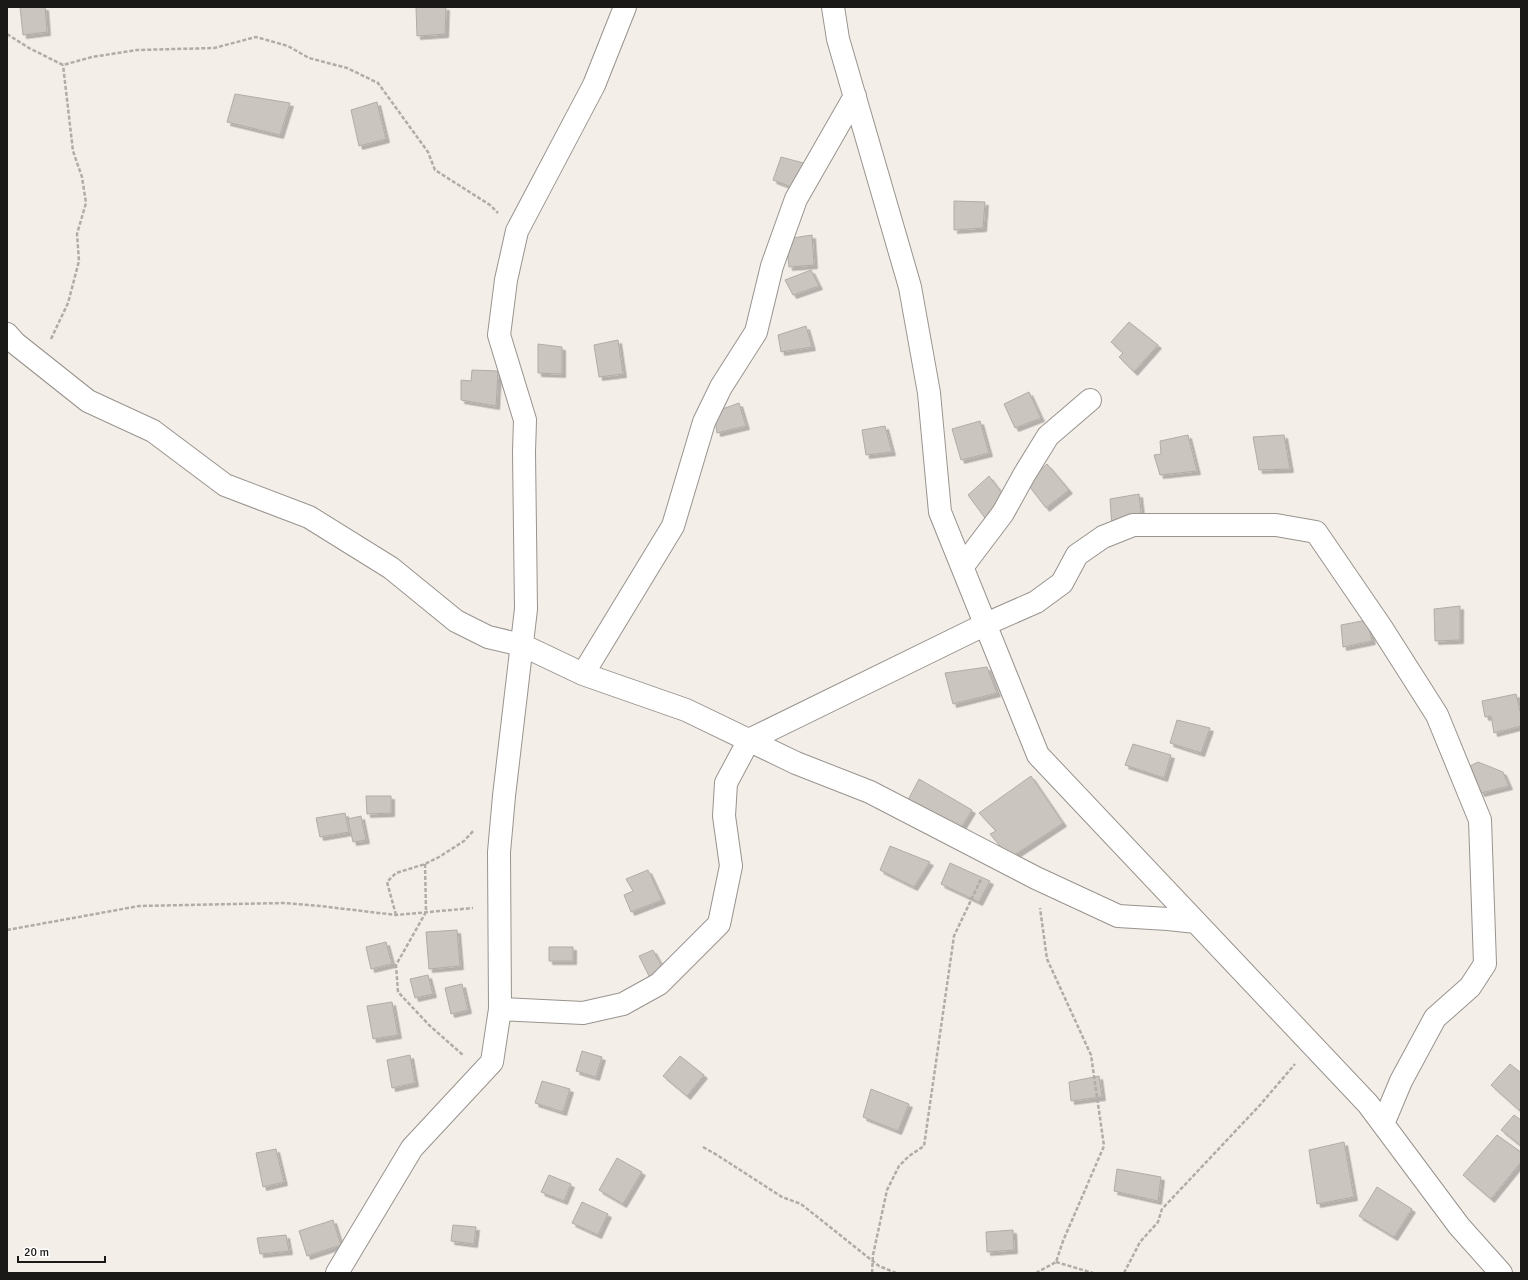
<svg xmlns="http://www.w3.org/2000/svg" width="1528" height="1280" font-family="Signika,sans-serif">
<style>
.building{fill:#cbc5bf;stroke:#b2aca6;filter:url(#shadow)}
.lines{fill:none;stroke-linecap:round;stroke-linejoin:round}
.street-casing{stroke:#99938e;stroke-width:24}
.path{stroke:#b1aca7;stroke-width:2.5;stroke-dasharray:4 2;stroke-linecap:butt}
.street{stroke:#fff;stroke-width:22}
</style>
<defs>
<filter id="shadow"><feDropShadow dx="3.5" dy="3.5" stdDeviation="0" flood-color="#0004"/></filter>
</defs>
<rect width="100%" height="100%" fill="#f4eee8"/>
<path class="building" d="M20,7H45L47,32L23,35Z
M416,7H446L445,34L417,36Z
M235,94L290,103L280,135L227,122Z
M377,102L386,139L359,146L351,110Z
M781,157L811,165L797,189L773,180Z
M954,201L985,202L983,228L954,230Z
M812,235L814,265L789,267L786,239Z
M811,270L819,286L793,295L785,280Z
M1129,322L1158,345L1134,372L1119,357L1123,353L1111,342Z
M806,326L812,347L781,352L778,335Z
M618,340L623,374L599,377L594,345Z
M538,344L562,347V374L538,373Z
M472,370L498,371L496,406L461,400V380L471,381Z
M1029,392L1041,418L1015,428L1004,404Z
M739,403L746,426L717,433L714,412Z
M980,421L989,453L961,460L952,429Z
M885,426L892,452L866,455L862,430Z
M1188,435L1197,471L1160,475L1154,455L1161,454L1160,441Z
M1284,435L1290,469L1259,470L1253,437Z
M1047,464L1069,490L1046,508L1026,482Z
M989,476L1007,500L985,518L968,495Z
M1139,494L1142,521L1112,528L1110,499Z
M1460,606V640L1435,641L1434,609Z
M1367,620L1372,641L1343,647L1341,625Z
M987,667L997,693L953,704L945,673Z
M1516,694L1521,715V726L1494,733L1491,716L1485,717L1482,701Z
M1177,720L1210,728L1201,753L1170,743Z
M1133,744L1171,755L1164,778L1125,765Z
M1478,762L1503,772L1509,786L1481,793L1470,766Z
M1031,776L1063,823L1010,858L990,834L996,831L979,813Z
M919,779L972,810L961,828L908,800Z
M366,796H391V813L367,814Z
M345,813L349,832L320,837L316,818Z
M361,816L366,840L353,842L348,819Z
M890,846L930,862L914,887L880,870Z
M950,863L990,881L979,902L941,884Z
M648,870L662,900L631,912L624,895L633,891L626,879Z
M457,930L460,966L429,969L426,932Z
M386,942L392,964L371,969L366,947Z
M549,947H573V961H549Z
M653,950L665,972L651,980L639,956Z
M428,975L433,994L415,998L410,979Z
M462,984L468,1010L451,1014L445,988Z
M392,1002L398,1035L373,1039L367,1006Z
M582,1051L602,1057L596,1077L576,1071Z
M410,1055L415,1083L392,1088L387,1060Z
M680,1056L704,1075L687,1096L663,1076Z
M1510,1064L1521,1073V1108L1519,1110L1491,1085Z
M1099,1076L1102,1097L1071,1101L1069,1082Z
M542,1081L570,1089L563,1112L535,1103Z
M871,1089L909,1104L898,1131L863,1117Z
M1514,1115L1521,1120V1146L1501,1130Z
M1497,1135L1521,1152V1162L1491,1199L1463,1175Z
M1344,1142L1354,1197L1317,1204L1309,1150Z
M276,1149L284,1182L263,1187L256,1153Z
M617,1158L642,1172L623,1204L599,1190Z
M1117,1169L1161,1177L1158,1201L1114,1191Z
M549,1175L571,1184L564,1201L541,1192Z
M1377,1187L1412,1209L1394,1237L1359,1216Z
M582,1202L608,1214L598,1235L572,1223Z
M333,1220L341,1245L307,1256L299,1231Z
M453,1225L476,1227L474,1244L451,1241Z
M1013,1230L1014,1250L987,1252L986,1232Z
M286,1235L289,1251L260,1254L257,1238Z"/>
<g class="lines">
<defs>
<path id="street" d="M833,7L838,39L910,287L929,393L940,512L1038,755L1368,1104L1459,1226L1501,1273
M7,334L15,343L88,401L153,431L225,485L309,517L391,568L456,621L488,637L522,645L583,674L686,710L796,763L870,792L1036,878L1118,916L1168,919L1196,922
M963,566L1003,513L1024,475L1048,436L1090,400
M583,674L673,526L704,422L721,387L756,332L772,266L796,199L855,96
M500,1009L583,1013L623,1004L659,984L719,924L731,866L724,816L726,783L749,740L986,624L1036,602L1062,583L1077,555L1103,537L1133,525H1276L1316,532L1381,627L1437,715L1480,820L1485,964L1470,987L1435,1018L1401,1081L1383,1124
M337,1273L412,1148L492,1062L500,1009L499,852L504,796L526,609L524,452L525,420L499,335L506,280L517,231L594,85L625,7"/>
</defs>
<use href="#street" class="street-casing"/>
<path class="path" d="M7,34L29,48L63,65L92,57L137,50L214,48L256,37L288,46L309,58L347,68L378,83L428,152L435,170L490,205L498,213
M51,339L68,303L79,261L77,234L86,203L82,177L73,151L63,65
M425,864L426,912L396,965L398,992L429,1025L464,1056
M396,915L387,882L396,873L425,864L439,857L464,841L474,830
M7,930L139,906L285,903L320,906L396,915L473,908
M703,1147L717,1155L782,1197L801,1204L879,1266L896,1273
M1056,1262L1093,1273
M872,1273L873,1255L887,1190L899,1166L909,1156L924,1146L954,936L981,879
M1036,1273L1056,1262L1063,1241L1104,1146L1091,1055L1047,959L1040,908
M1124,1273L1140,1242L1158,1222L1162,1209L1260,1105L1295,1064"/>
<use href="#street" class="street"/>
</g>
<rect width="1528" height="1280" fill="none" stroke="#1b1917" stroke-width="16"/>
<path d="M18 1256v6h87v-6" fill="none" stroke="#1b1917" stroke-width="2"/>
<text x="24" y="1256" font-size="12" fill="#1b1917" stroke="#ffffff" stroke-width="3" paint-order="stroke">20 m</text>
</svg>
